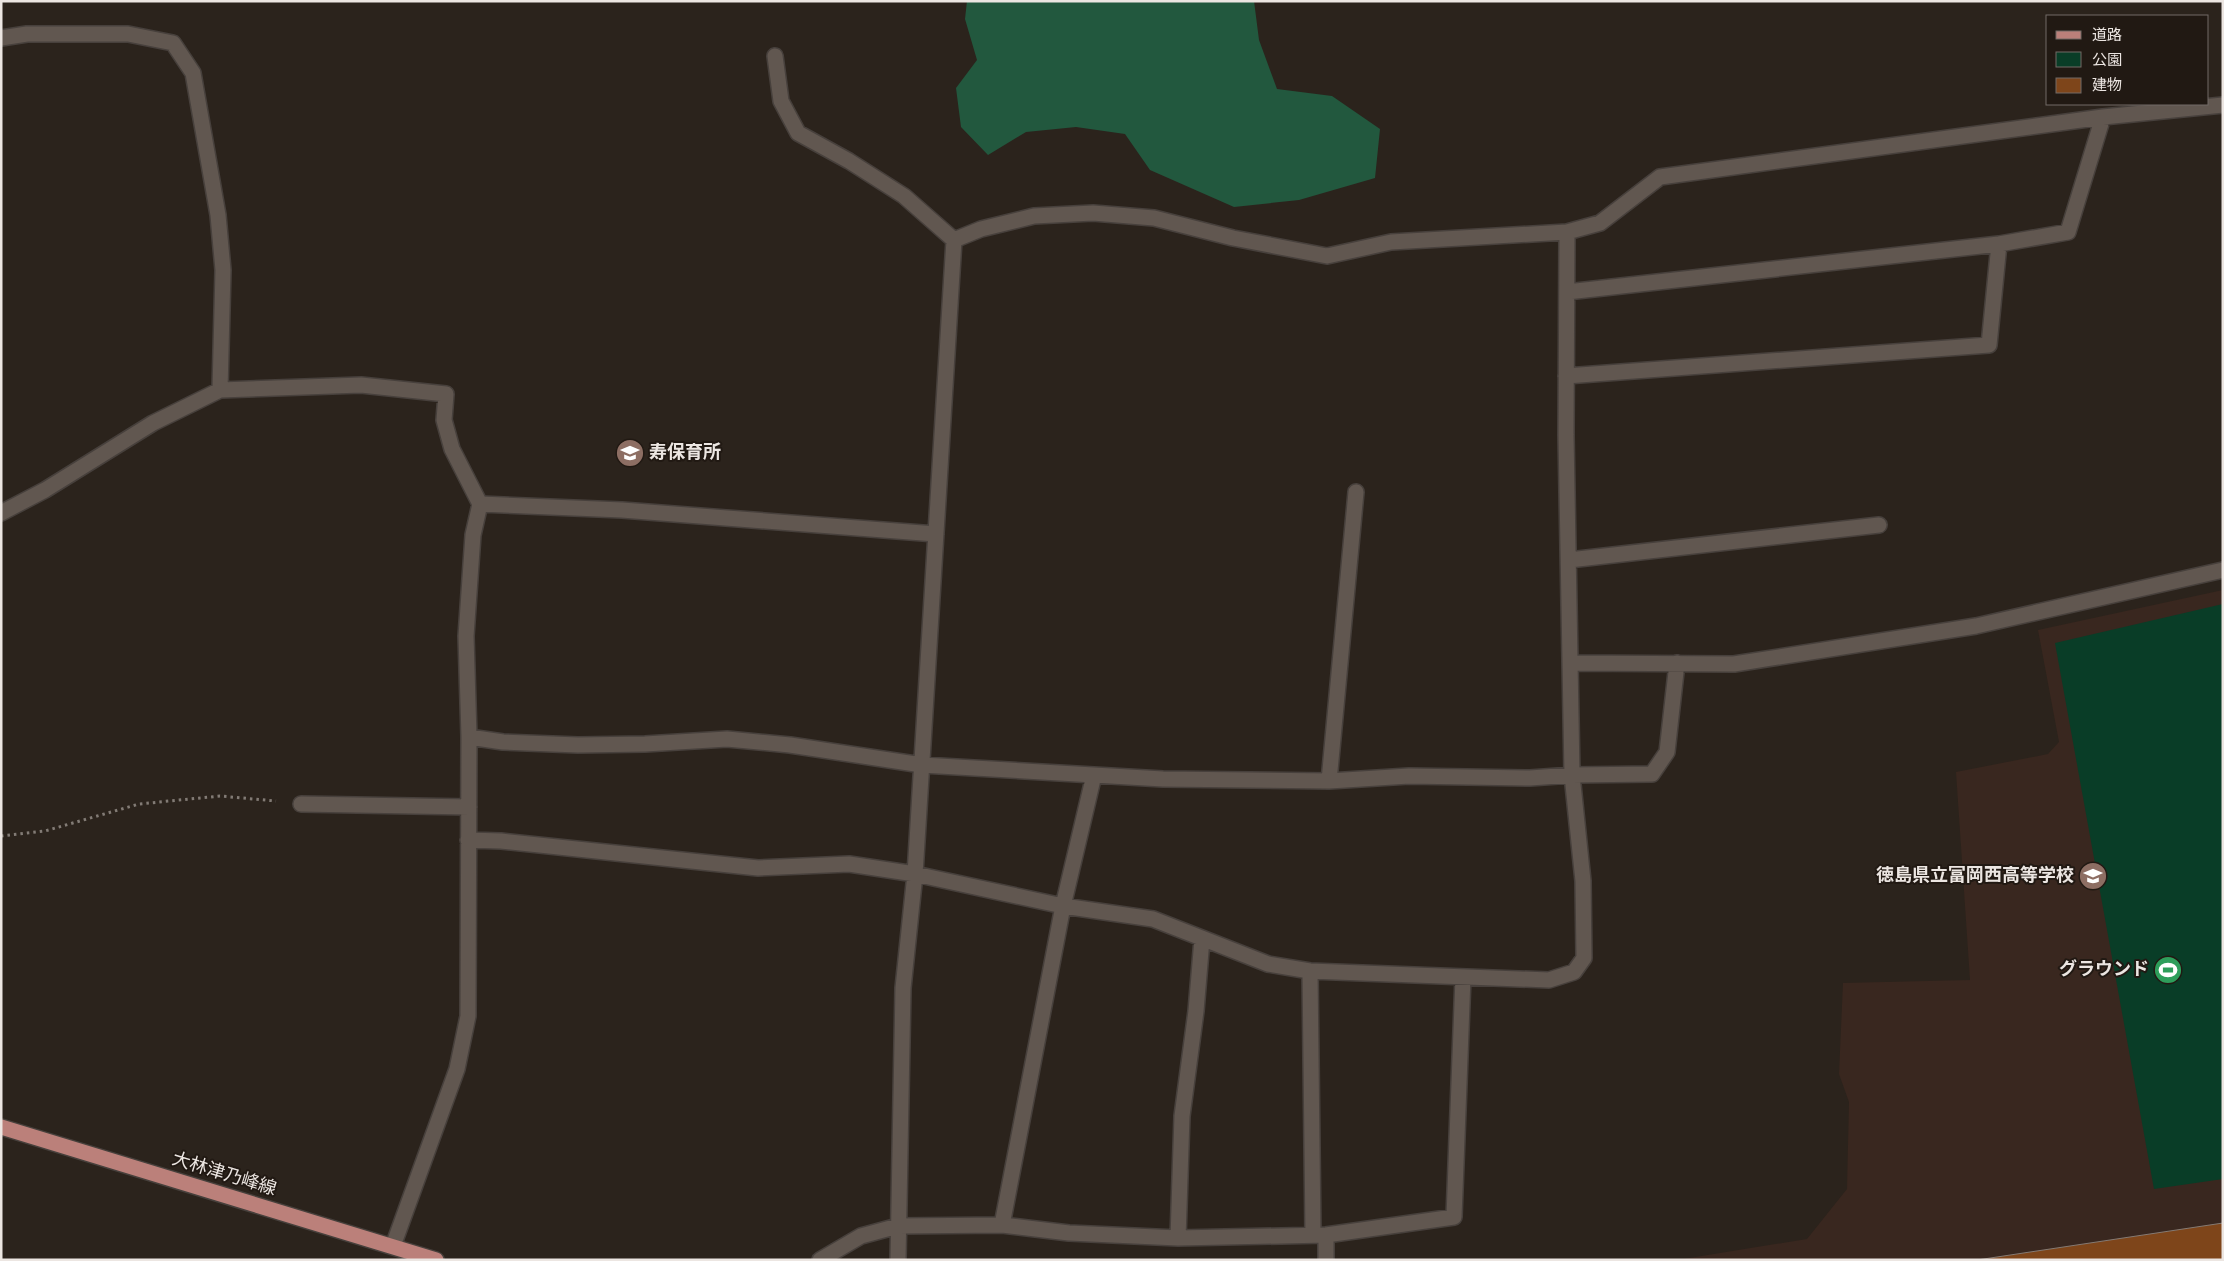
<svg xmlns="http://www.w3.org/2000/svg" width="2224" height="1261" font-family="Overpass,'Noto Sans JP',sans-serif">
<style>
.education{fill:#39271f}
.green{fill:#093d27}
.forest{fill:#22583e}
.building{fill:#7e451a;stroke:#857a73}
.lines{fill:none;stroke-linecap:round;stroke-linejoin:round}
.minor-casing{stroke:#47403c;stroke-width:18}
.major-casing{stroke:#47403c;stroke-width:18}
.path{stroke:#827b75;stroke-width:3;stroke-dasharray:2.5 4;stroke-linecap:butt}
.minor{stroke:#615750;stroke-width:15}
.major{stroke:#bb807a;stroke-width:15}
.labels{text-anchor:middle;dominant-baseline:central;stroke-width:4;stroke-linejoin:round;paint-order:stroke}
.poi-label{font-size:18px;font-weight:bold;fill:#ece6e2;stroke:#211913;text-anchor:end}
.street-label{font-size:18px;fill:#ece6e2;stroke:#211913}
</style>
<rect width="100%" height="100%" fill="#2b231c"/>
<path class="education" d="M2223,590V1260H1677L1807,1239L1847,1189L1849,1102L1839,1074L1843,983L1970,980L1956,772L2048,754L2059,742L2038,630Z"/>
<path class="green" d="M2223,604V1179L2154,1189L2055,643Z"/>
<path class="forest" d="M967,1H1254L1259,40L1277,89L1332,96L1380,129L1375,178L1299,200L1234,207L1150,170L1125,134L1076,127L1026,132L988,155L961,127L956,88L977,60L965,19Z"/>
<path class="building" d="M2223,1223V1260H1977Z"/>
<g class="lines">
<defs>
<path id="minor" d="M1,38L27,34H128L173,43L193,73L218,215L223,270L220,390
M775,56L781,101L798,133L849,161L904,196L954,240
M954,240L981,229L1034,216L1093,213L1154,218L1233,238L1327,256L1391,242L1567,232L1600,223L1660,177L2103,117L2223,105
M1567,292L1999,244L2068,232L2103,117
M1566,376L1989,345L1999,244
M1,513L45,490L153,423L220,390L361,385L446,394L444,420L452,449L480,504L622,510L936,534
M1569,560L1879,525
M1571,663L1734,664L1976,626L2223,570
M469,737L503,742L578,745L645,744L727,739L790,745L922,765L1163,779L1329,781L1409,776L1530,778L1572,775L1652,774L1667,752L1677,663
M1329,781L1356,492
M301,804L469,807
M468,840L501,841L758,868L849,864L915,874L1063,906L1153,919L1268,964L1310,971L1549,980L1574,972L1584,958L1583,881L1572,775L1566,435L1567,232
M1310,971L1313,1235
M1002,1225L1063,906L1094,775
M1178,1238L1182,1116L1196,1011L1202,939
M393,1246L457,1069L468,1016L469,737L466,636L473,535L480,504
M820,1260L861,1236L898,1226L1002,1225L1069,1233L1178,1238L1326,1235L1454,1217L1463,977
M898,1260L903,988L915,874L954,240
M1326,1260V1235"/>
<path id="major" d="M1,1127L436,1260"/>
</defs>
<use href="#minor" class="minor-casing"/>
<use href="#major" class="major-casing"/>
<path class="path" d="M1,836L45,831L139,804L220,796L276,801"/>
<use href="#minor" class="minor"/>
<use href="#major" class="major"/>
</g>
<defs>
<symbol id="school-disc" viewBox="-11 -11 22 22"><circle r="9.5" fill="#8d6e63" stroke="#211913"/><path d="M0-5L7-2L0 1L-7-2ZM-4 1L0 2.5L4 1V4Q0 6-4 4Z" fill="#fff"/></symbol>
<symbol id="stadium-disc" viewBox="-11 -11 22 22"><circle r="9.5" fill="#2e9e5b" stroke="#211913"/><path d="M0-5a6.5 5 0 1 0 0 10a6.5 5 0 1 0 0-10ZM-3.5-1.8h7v3.6h-7Z" fill="#fff"/></symbol>
</defs>
<g fill-rule="evenodd">
<use href="#school-disc" x="614" y="437" width="32" height="32"/>
<use href="#school-disc" x="2077" y="860" width="32" height="32"/>
<use href="#stadium-disc" x="2152" y="954" width="32" height="32"/>
</g>
<g class="labels">
<g class="poi-label">
<text x="649" y="453" text-anchor="start">寿保育所</text>
<text x="2074" y="876">徳島県立富岡西高等学校</text>
<text x="2149" y="970">グラウンド</text>
</g>
<g class="street-label">
<text transform="translate(224 1175) rotate(17)">大林津乃峰線</text>
</g>
</g>
<rect width="2224" height="1261" fill="none" stroke="#ece6e2" stroke-width="5"/>
<rect x="2046" y="15" width="162" height="90" fill="#211913" stroke="#726b66"/>
<rect x="2056" y="31" width="25" height="8" fill="#bb807a" stroke="#726b66"/>
<text x="2092" y="40" font-size="15" fill="#ece6e2">道路</text>
<rect x="2056" y="52" width="25" height="15" fill="#093d27" stroke="#726b66"/>
<text x="2092" y="65" font-size="15" fill="#ece6e2">公園</text>
<rect x="2056" y="78" width="25" height="15" fill="#7e451a" stroke="#726b66"/>
<text x="2092" y="90" font-size="15" fill="#ece6e2">建物</text>
</svg>
